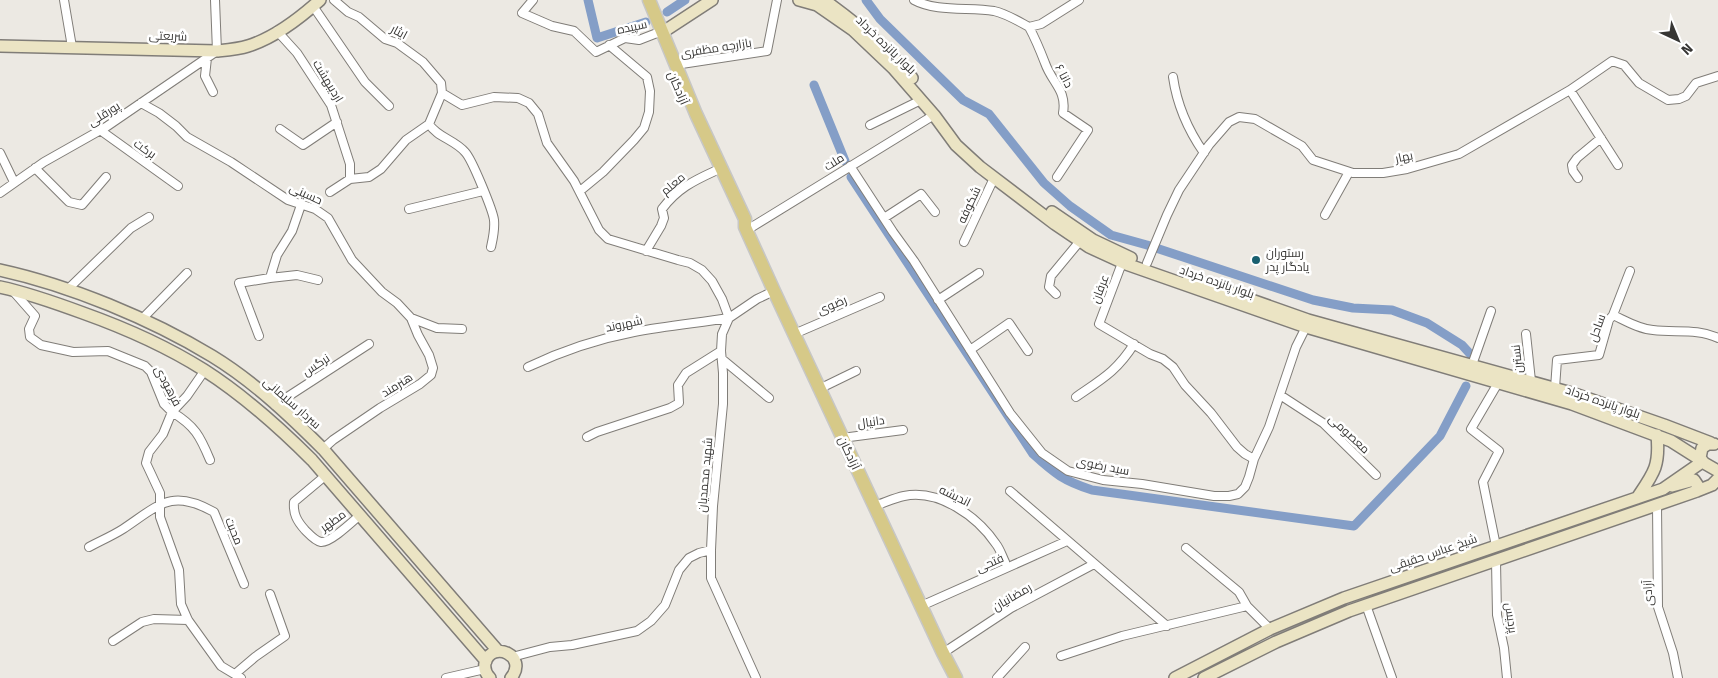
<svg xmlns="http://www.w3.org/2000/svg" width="1718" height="678" font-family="'Fira Sans',Cairo,sans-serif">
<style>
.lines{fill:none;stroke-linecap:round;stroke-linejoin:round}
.canal{stroke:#849ec7;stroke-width:9}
.street-casing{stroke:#807d78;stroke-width:10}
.secondary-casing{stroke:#807d78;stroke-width:14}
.primary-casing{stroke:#c7c7c6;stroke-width:15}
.street{stroke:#fff;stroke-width:8}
.secondary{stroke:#ebe4c4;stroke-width:11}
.primary{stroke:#d6c988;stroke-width:12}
.poi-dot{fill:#196070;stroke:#fff;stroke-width:2}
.labels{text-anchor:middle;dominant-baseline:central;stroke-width:5;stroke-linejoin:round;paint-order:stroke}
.street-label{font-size:12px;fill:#373634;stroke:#fff}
.poi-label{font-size:12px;fill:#373634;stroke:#fff;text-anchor:start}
</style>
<rect width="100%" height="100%" fill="#ece9e3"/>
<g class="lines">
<path class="canal" d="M588,0L597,38L646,22
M866,0L880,19L963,100L989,114L1044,183L1070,206L1111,235L1147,245L1313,300L1353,308L1392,310L1427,323L1462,345L1472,356
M667,12L685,0
M814,85L845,161
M851,177L1033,454C1055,474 1064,481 1092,490L1354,526L1440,436L1466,386"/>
<defs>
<path id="street" d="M64,0L72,47
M334,0L348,12L359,17L385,39L397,43L423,62L441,83L442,93
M533,0L522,13L552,26L574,31L596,52L625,38L639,40L657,33
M914,0C936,12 969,7 994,11C1007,14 1018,21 1029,27L1041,24L1079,0
M313,6L365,82L389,106
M1029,27C1036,40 1040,50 1045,63C1052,83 1067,90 1063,113L1088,130L1057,177
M277,31L297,53L331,105L350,164V179
M207,58L205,76L213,92
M675,65L767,51L777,0
M1173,77C1177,105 1188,130 1204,153
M1570,90L1618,165
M442,93L462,105L494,97L518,98L529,103L538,114L547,143L574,181L599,230L608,239L678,260L690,263L702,270L712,281L722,299L729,318C697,323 665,326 634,332C597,339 562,351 528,367
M442,93L429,124C437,137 455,140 465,152C472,159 493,211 494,220C495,230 493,238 491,247
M141,103L159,113L176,126L187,137L231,162L288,200L315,209L328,218L352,260L382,292L397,303L411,318L437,328L462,329
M870,125L921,100
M280,129L303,145L337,122
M100,130L178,186
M0,153L14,182
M850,166L893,232L914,261L1010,413L1042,453L1068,471L1103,480L1142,484L1214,496H1229L1238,494L1245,487L1249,477L1254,459L1269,427L1296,347L1306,327
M35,168L69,202L82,205L106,177
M1578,178L1573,171L1572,165L1577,158L1601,138
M580,191L603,172L634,140L644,128L649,112L650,91L647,77L609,45
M330,192L350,179L369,177L381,169L406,140L429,124
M0,193L44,162L106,127L217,51L215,0
M409,209L483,191
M1325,215L1349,172
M884,218L921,194L935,212
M747,230L934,115
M964,242L994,178
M646,251L661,226L664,218L662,209C677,189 693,181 715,171
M1122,263L1099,324L1150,354L1163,359L1173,367L1185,385L1211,413L1237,447L1245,454L1254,459
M1147,263L1167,215L1179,190L1209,145L1229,122L1239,117L1255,119L1302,146L1313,160L1353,173H1383L1407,169L1459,154L1570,90L1612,61L1624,65L1639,83L1668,100L1679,99L1686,96L1696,83L1718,76
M270,278L297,275L318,280
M67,290L131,228L149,217
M13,291L35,316L29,329L30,337L41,345L73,352L108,351L145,366L151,372L164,404L172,412L163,434L149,452L146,463L160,493V517L179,570L181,604L188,620L221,666L241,678
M1056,294L1049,287L1051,276L1080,241
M938,300L979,273
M1613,315C1626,321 1639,329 1653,330C1675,333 1697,328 1718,338
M142,319L187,273
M794,334L880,297
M1526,334L1531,381
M259,336L239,283L270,278L277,255L292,231L301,205
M970,350L1009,323L1028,351
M722,359L769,398
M1472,365L1491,311
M205,370L187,396L172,412C195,426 200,436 210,460
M1555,388L1557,360L1599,355L1609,320L1613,315L1630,271
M819,389L856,371
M1280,395L1323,423L1376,475
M1076,397C1102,379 1117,371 1134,344
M275,405L369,344
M587,437L597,432L670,408L679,403L678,385L686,373L721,351
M842,438L903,430
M323,449L333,440L380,408L420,384L431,375L433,368L429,355L418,335L411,318
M325,476L294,502C293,514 297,521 305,530C309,534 315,541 321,542C330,543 352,522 360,515
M1010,491L1167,626
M1657,505L1658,607L1673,653L1678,678
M874,506C884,503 894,498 904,496C939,489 977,516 996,544C1000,549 1002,556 1005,562
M1496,546L1483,482L1499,451L1471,429L1498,383
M89,547C100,541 112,536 123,529C159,505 171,488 214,512L244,584
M1186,548L1239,592L1247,606L1270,629
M1496,561L1497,615L1504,648L1507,678
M1366,605L1392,678
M921,606L1067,541
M113,641L142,622L154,619L188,620
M943,653L1011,608L1094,564
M1061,656L1122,636L1247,606
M512,657L550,647L572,645L637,631L651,621L665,605L679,570L689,558L699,553L711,550
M235,674L255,657L285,636L270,594
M446,678L485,669
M756,678L711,578V550L713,506L723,404V373L721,351L722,334L729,318L757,299L774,291
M997,678L1025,647"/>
<path id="secondary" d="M799,0L817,5L853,30L893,68L934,115L956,145L980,167L1055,224L1089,247L1126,264L1306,327L1572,404L1671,441L1701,460
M824,0C856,23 886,47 912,78
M663,32L712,0
M0,46L217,51C227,50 239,49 248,46C274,38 300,18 320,0
M1052,212L1093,240L1131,258
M0,270C69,285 151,319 212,356C253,381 289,415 323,449L498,651
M1189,278L1308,320L1575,394L1664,425L1711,443
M0,287C28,293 56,303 83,313C125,328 166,346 204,370C243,395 279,427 312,460L486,661
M1714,444H1708L1702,448L1700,458L1704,463L1718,471
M1672,486L1694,480L1698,486L1697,491
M1637,498C1654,473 1660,466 1657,435
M490,678C486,674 484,669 485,663C492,639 529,656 511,678
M1175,678L1270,629L1344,598L1663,489L1702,462
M1204,678L1276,642L1349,611L1697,491L1712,485L1718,479"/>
<path id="primary" d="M649,0L696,114L745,219V227L774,291L943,653L956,678"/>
</defs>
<use href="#street" class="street-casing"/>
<use href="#secondary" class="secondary-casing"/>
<use href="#primary" class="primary-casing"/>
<use href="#street" class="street"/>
<use href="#secondary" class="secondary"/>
<use href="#primary" class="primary"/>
</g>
<circle class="poi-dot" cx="1256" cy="260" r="5"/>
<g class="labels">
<g class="street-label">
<text transform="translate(632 27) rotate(-12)">سپیده</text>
<text transform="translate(399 32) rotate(28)">ایثار</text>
<text transform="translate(168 36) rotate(2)">شریعتی</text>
<text transform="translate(886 45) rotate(44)">بلوار پانزده خرداد</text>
<text transform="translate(716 48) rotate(-9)">بازارچه مظفری</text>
<text transform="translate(1064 76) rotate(62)">دانا ۶</text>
<text transform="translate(328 81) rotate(59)">اردیبهشت</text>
<text transform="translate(678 88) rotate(67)">آزادگان</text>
<text transform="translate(104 114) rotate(-32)">پورقلی</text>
<text transform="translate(145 149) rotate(35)">برکت</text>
<text transform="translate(1404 157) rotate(-12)">بهار</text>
<text transform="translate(834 162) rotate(-32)">ملت</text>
<text transform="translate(673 184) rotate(-40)">معلم</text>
<text transform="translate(306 194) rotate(24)">حسینی</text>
<text transform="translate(969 205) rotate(-65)">شکوفه</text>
<text transform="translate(1217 282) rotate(19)">بلوار پانزده خرداد</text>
<text transform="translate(1100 289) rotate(-69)">عرفان</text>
<text transform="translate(832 305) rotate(-23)">رضوی</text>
<text transform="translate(624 324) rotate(-12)">شهروند</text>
<text transform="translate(1597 328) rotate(-70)">ساحل</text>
<text transform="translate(1517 359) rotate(-96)">نسترن</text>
<text transform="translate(316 365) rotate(-33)">نرگس</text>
<text transform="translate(397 385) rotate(-32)">هنرمند</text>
<text transform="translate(168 386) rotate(62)">فرهودی</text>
<text transform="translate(1603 402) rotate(19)">بلوار پانزده خرداد</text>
<text transform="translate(292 403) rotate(41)">سردار سلیمانی</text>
<text transform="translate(871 422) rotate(-8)">دانیال</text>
<text transform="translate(1349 434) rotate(43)">معصومی</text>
<text transform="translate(849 453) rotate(65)">آزادگان</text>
<text transform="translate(1103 466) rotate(11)">سید رضوی</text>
<text transform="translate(705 475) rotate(-85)">شهید محمدیان</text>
<text transform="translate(955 496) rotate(26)">اندیشه</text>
<text transform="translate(333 521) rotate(-35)">مطهر</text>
<text transform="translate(234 531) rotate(68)">محبت</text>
<text transform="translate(1433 553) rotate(-19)">شیخ عباس حقیقی</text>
<text transform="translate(990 563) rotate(-24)">فتحی</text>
<text transform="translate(1648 593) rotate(-93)">آزادی</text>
<text transform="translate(1012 597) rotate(-30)">رمضانیان</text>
<text transform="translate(1511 618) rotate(82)">پردیس</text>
</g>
<g class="poi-label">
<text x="1266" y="253">رستوران<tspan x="1266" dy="14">یادگار پدر</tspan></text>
</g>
</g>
<g transform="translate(1678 40) rotate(136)" stroke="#ffffff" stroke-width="4" paint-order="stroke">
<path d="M0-4L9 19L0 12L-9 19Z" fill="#373634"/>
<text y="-8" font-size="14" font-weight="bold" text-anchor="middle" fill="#373634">N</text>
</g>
</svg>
